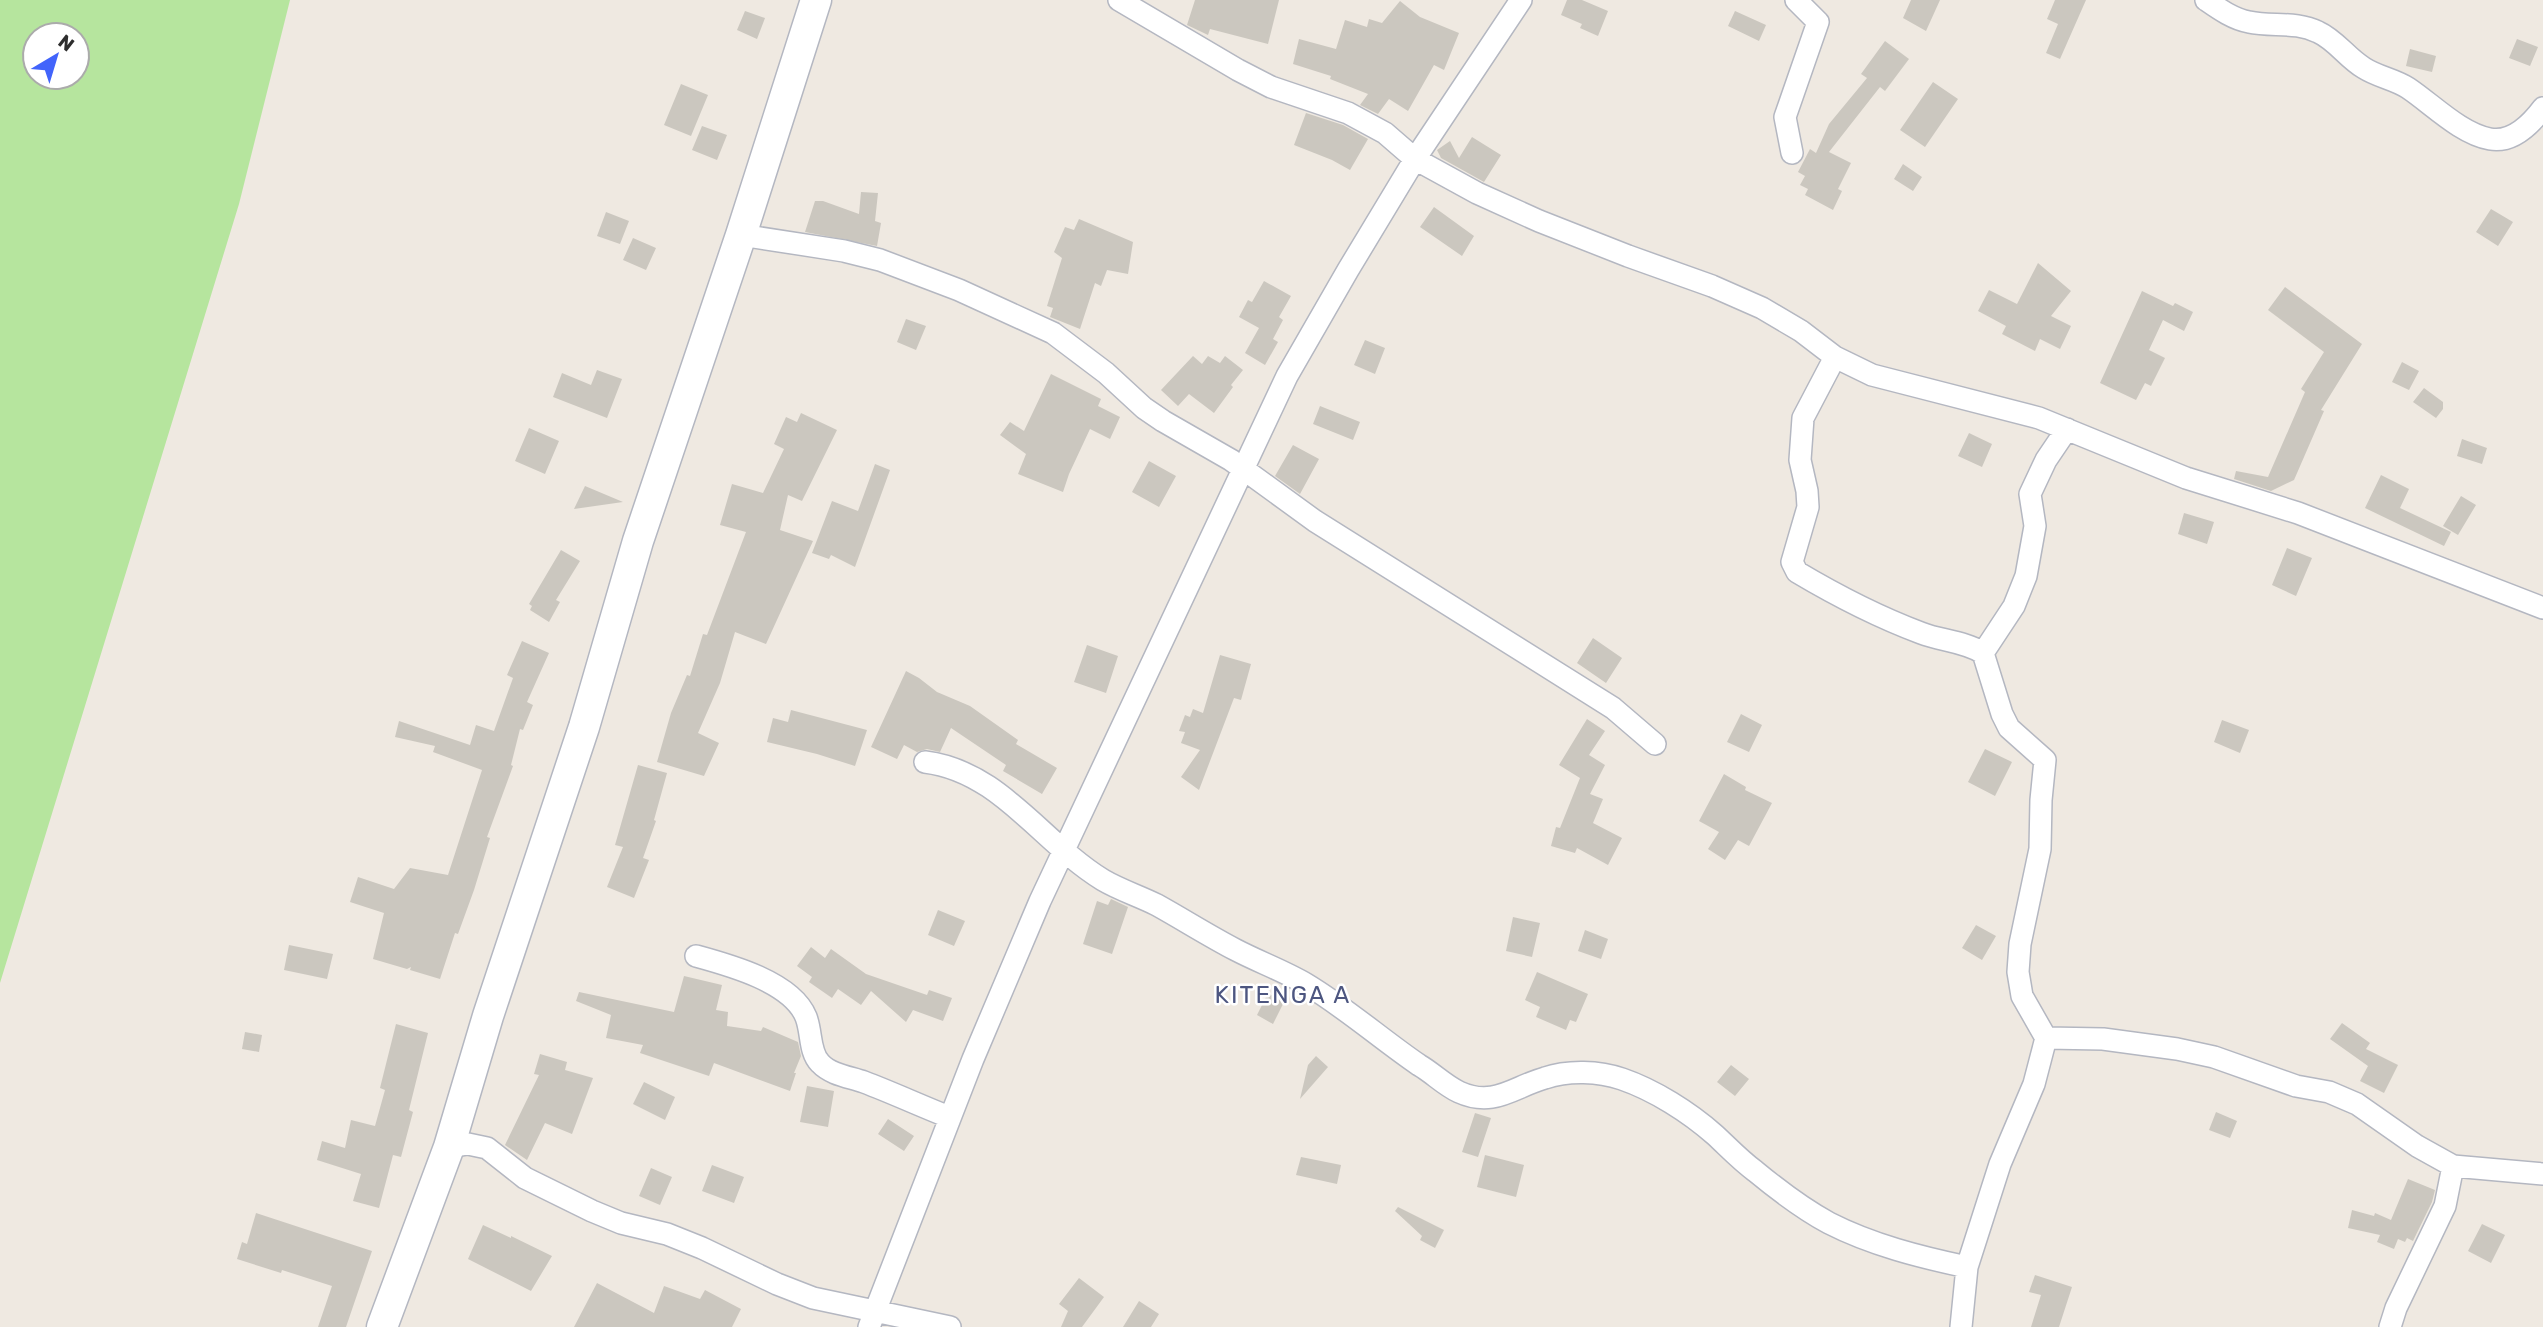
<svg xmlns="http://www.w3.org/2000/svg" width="2543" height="1327" font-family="Rubik,sans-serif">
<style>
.green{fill:#b6e59e;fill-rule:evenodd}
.building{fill:#cbc7bf}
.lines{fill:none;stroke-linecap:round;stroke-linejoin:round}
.street-casing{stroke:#b4b7c1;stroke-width:24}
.secondary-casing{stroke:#b4b7c1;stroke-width:33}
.street{stroke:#fff;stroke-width:21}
.secondary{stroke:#fff;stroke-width:30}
.labels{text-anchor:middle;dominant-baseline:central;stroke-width:5;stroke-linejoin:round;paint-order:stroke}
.quarter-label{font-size:24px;letter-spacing:2px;fill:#4d5680;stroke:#fff}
</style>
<rect width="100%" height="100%" fill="#efe9e1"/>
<path class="green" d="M0,0H290L239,204L0,983ZM35,35H77V77H35Z"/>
<path class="building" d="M1195,0H1279L1268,44L1210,29L1208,35L1187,25Z
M1567,0H1582L1608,11L1598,36L1580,28L1582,24L1561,15Z
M1911,0H1940L1926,31L1903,18Z
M2055,0H2086L2060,59L2046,53L2058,24L2047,19Z
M1400,1L1420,17L1459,33L1444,70L1434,65L1408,111L1389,99L1378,114L1360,105L1368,94L1330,79L1331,76L1293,64L1299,39L1336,49L1345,20L1367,27L1369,19L1382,23Z
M745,11L765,18L757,39L737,30Z
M1735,11L1766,25L1759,41L1728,26Z
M2517,39L2538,47L2530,66L2509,58Z
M1885,41L1909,59L1885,91L1880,87L1829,152L1851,163L1838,189L1842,191L1833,210L1805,195L1808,189L1800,185L1805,176L1798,172L1810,149L1816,153L1829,124L1867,78L1861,74Z
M2410,49L2436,56L2432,72L2406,66Z
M1933,82L1958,99L1925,147L1900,130Z
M681,84L708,95L691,136L664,125Z
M1306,113L1343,125L1368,139L1350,170L1332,160L1294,145Z
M702,126L727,135L717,160L692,150Z
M1472,137L1501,155L1484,182L1441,158L1437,150L1450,141L1459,158Z
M1903,164L1922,177L1913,191L1894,179Z
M861,192L878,193L875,221L881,223L877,246L805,232L815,201H823L859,214Z
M1434,207L1474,236L1462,256L1420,227Z
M2491,209L2513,222L2498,246L2476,232Z
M606,212L629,221L620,244L597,236Z
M1079,219L1133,242L1128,274L1107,270L1101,286L1095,283L1080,329L1050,317L1053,308L1047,306L1062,258L1054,252L1065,227L1074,230Z
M633,238L656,248L646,270L623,260Z
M2038,263L2071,291L2051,316L2071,326L2060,349L2040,339L2035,351L2002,334L2006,326L1978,311L1989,290L2017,304Z
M1264,281L1291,296L1279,317L1283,320L1273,339L1278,342L1265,365L1245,353L1259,328L1239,317L1248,300L1252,302Z
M2285,287L2362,344L2321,410L2324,411L2294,480L2271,491L2234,479L2236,471L2268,477L2305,392L2301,389L2324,352L2268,310Z
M2142,291L2173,306L2175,303L2193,312L2184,331L2163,320L2149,350L2165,358L2151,386L2145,383L2136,400L2100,383Z
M906,319L926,326L916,350L897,342Z
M1365,340L1385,348L1375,374L1354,365Z
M1193,356L1202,364L1208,356L1220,363L1225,356L1243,370L1231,385L1233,387L1214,413L1189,394L1178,406L1161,390Z
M2402,362L2419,371L2409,390L2392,382Z
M597,370L622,379L607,418L553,397L562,373L591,385Z
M1051,374L1101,399L1098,406L1120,417L1110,439L1090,429L1069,474L1063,492L1018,474L1026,454L1000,435L1010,422L1024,431Z
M2424,388L2443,402V409L2436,418L2413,402Z
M1320,406L1360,422L1353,440L1313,424Z
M801,413L837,430L802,501L788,495L780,530L813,541L766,644L735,632L720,683L698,733L719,743L704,776L657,762L671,713L687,675L690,676L703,634L707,635L746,532L720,525L732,484L763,493L784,449L774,444L786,417L797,422Z
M529,428L559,441L545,474L515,461Z
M1969,433L1992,444L1982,467L1958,456Z
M2462,439L2487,448L2482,464L2457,456Z
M1293,445L1319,459L1300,494L1275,476Z
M1149,461L1176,476L1159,507L1132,492Z
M875,464L890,470L855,567L831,555L829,559L812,553L832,501L858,511Z
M2381,475L2409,489L2400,508L2451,532L2444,546L2365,508Z
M585,486L623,502L574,509Z
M2461,496L2476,505L2458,535L2443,526Z
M2184,513L2214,522L2207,544L2178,534Z
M2287,548L2312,558L2296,596L2272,585Z
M561,550L580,561L556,600L560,602L549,622L530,610L532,606L529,604Z
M1593,638L1622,658L1606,683L1577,663Z
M522,641L549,653L527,702L533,705L523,730L520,729L511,765L513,766L487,837L490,838L474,890L458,934L455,933L440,979L410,970L411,967L407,969L373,959L384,913L350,902L358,877L394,889L410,868L448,875L482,770L433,752L435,746L395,737L399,721L470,745L476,725L494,731L513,678L507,675Z
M1087,645L1118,656L1106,693L1074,682Z
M1220,655L1251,664L1241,700L1234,698L1199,790L1181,777L1200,750L1181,743L1185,732L1179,731L1185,715L1190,717L1193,709L1203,713Z
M906,671L919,678L937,692L970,706L1018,740L1016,744L1057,768L1042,794L1003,771L1006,765L951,728L940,752L927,749L917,752L904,745L897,759L871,747Z
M791,710L867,730L855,766L817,754L767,742L773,718L788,722Z
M1741,714L1762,725L1749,752L1727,742Z
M1587,719L1605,731L1589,755L1605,765L1590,794L1603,799L1593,823L1622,838L1608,865L1577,848L1575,853L1551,846L1556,827L1560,828L1580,778L1559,765Z
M2222,720L2249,730L2240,753L2214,742Z
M1985,749L2012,762L1995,796L1968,782Z
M638,765L667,773L654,820L656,821L643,858L649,860L634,898L607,887L623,847L615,845Z
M1724,774L1746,787L1745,790L1772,803L1749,846L1738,840L1725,860L1708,849L1719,832L1699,821Z
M1111,899L1128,907L1112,954L1083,944L1097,901L1108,905Z
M938,910L965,921L954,946L928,935Z
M1513,917L1540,923L1532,957L1506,951Z
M1976,925L1996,936L1982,960L1962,948Z
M1585,930L1608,939L1601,959L1578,951Z
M289,945L333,954L327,979L284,970Z
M811,947L825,958L831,949L866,974L927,995L929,990L952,998L943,1021L913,1010L906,1022L871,991L861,1005L838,989L832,998L809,982L812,977L797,966Z
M1537,972L1588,994L1576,1022L1570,1020L1566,1030L1536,1017L1540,1007L1525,1000Z
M684,976L722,985L716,1010L728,1012L727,1026L761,1031L763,1027L798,1042L801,1056L794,1073H796L790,1091L714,1063L709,1076L640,1053L643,1045L606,1038L611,1015L576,1001L579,992L674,1012Z
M1268,993L1284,1002L1273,1024L1257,1015Z
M2342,1023L2370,1043L2366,1049L2398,1065L2384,1093L2360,1081L2368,1066L2330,1039Z
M396,1024L428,1033L409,1110L413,1112L401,1157L393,1155L379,1208L353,1201L361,1174L317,1160L322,1141L345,1148L351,1120L375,1126L385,1090L380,1088Z
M245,1032L262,1035L259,1052L242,1049Z
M540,1054L567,1062L565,1070L593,1078L572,1134L545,1123L527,1160L505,1145L539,1075L534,1074Z
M1316,1056L1328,1067L1300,1099L1308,1065Z
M1731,1065L1749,1079L1735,1096L1717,1082Z
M644,1082L675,1097L665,1120L633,1104Z
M807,1086L834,1091L828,1127L800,1122Z
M2216,1112L2237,1121L2230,1138L2209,1130Z
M1475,1113L1491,1118L1478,1157L1462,1152Z
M888,1119L914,1136L904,1151L878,1134Z
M1485,1155L1524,1165L1516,1197L1477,1187Z
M1301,1157L1341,1165L1337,1184L1296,1175Z
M712,1165L744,1177L734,1203L702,1191Z
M651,1168L672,1177L660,1205L639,1196Z
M2408,1179L2435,1190L2432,1202L2413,1241L2407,1238L2405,1242L2398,1239L2394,1249L2377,1242L2380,1235L2348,1228L2352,1210L2374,1216L2375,1213L2391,1220Z
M1398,1207L1444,1230L1435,1248L1420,1240L1422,1236L1395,1211Z
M256,1213L372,1251L346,1327H318L332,1286L282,1270L281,1273L237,1259L242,1242L247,1244Z
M2482,1224L2505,1235L2491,1263L2468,1251Z
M483,1225L511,1238V1236L552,1256L531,1291L468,1259Z
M2035,1275L2072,1287L2059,1327H2031L2041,1295L2029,1292Z
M1079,1278L1104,1297L1082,1327H1061L1068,1311L1059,1304Z
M597,1283L654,1313L664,1286L700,1299L705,1290L741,1309L732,1327H574Z
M1139,1301L1159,1314L1151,1327H1123Z"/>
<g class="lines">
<defs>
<path id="street" d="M1119,0L1238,70L1271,87L1348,113L1385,133L1415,159L1477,193L1539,221L1628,256L1712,286L1762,308L1801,331L1835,357L1872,375L2039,418L2186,478L2298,513L2543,608
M2206,0C2219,9 2233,19 2249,22C2272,27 2296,21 2318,32C2336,40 2347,58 2364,68C2378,77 2394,79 2408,88C2432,104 2461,134 2490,139C2512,143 2531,124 2543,108
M1792,153L1785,117L1818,22L1796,0
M741,235L844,251L880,260L959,290L1053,333L1106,373L1144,408L1163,421L1231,460L1315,521L1613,708L1655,744
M1835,357L1803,418L1800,460L1807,491L1808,507L1792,562L1797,572C1834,594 1881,618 1921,633C1941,641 1964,641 1983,653L2002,714L2009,728L2045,760L2041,800L2040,849L2020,944L2018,972L2022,996L2046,1038
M1983,653L2014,606L2026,576L2035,526L2030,494L2046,460L2067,429
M925,762C1000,771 1041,842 1103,880C1120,890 1139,896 1157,905C1184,920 1209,936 1236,950C1259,962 1284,971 1306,984C1346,1008 1381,1039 1419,1065C1433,1073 1444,1085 1459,1092C1494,1108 1513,1087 1545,1078C1568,1070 1599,1071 1622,1079C1654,1090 1689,1112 1715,1135C1728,1147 1740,1160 1755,1171C1778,1190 1803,1209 1829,1223C1872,1245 1920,1257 1967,1267
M696,956C729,965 792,982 806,1017C812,1032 809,1052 820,1063C831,1075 850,1077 864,1082C893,1093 921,1106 949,1117
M449,1147L468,1144L487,1148L525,1178L592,1211L621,1223L667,1234L702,1248L777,1284L813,1298L950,1327
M869,1327L973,1059L1040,901L1287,376L1348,270L1415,159L1521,0
M1961,1327L1967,1267L2000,1164L2034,1084L2046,1038L2103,1039L2177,1049L2214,1057L2296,1086L2329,1092L2357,1104L2417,1146L2453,1166L2543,1174
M2390,1327L2396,1308L2445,1206L2453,1166"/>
<path id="secondary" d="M382,1327L449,1147L488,1016L584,727L638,541L741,235L816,0"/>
</defs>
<use href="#street" class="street-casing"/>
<use href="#secondary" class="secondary-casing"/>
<use href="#street" class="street"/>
<use href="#secondary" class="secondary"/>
</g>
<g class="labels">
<g class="quarter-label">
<text x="1283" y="995">KITENGA A</text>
</g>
</g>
<g transform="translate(56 56) rotate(38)"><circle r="33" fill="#ffffff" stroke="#ababab" stroke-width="2"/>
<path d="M0-5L12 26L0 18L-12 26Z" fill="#4264fb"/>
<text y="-10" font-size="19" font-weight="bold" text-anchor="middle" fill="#2e2e2e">N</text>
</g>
</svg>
